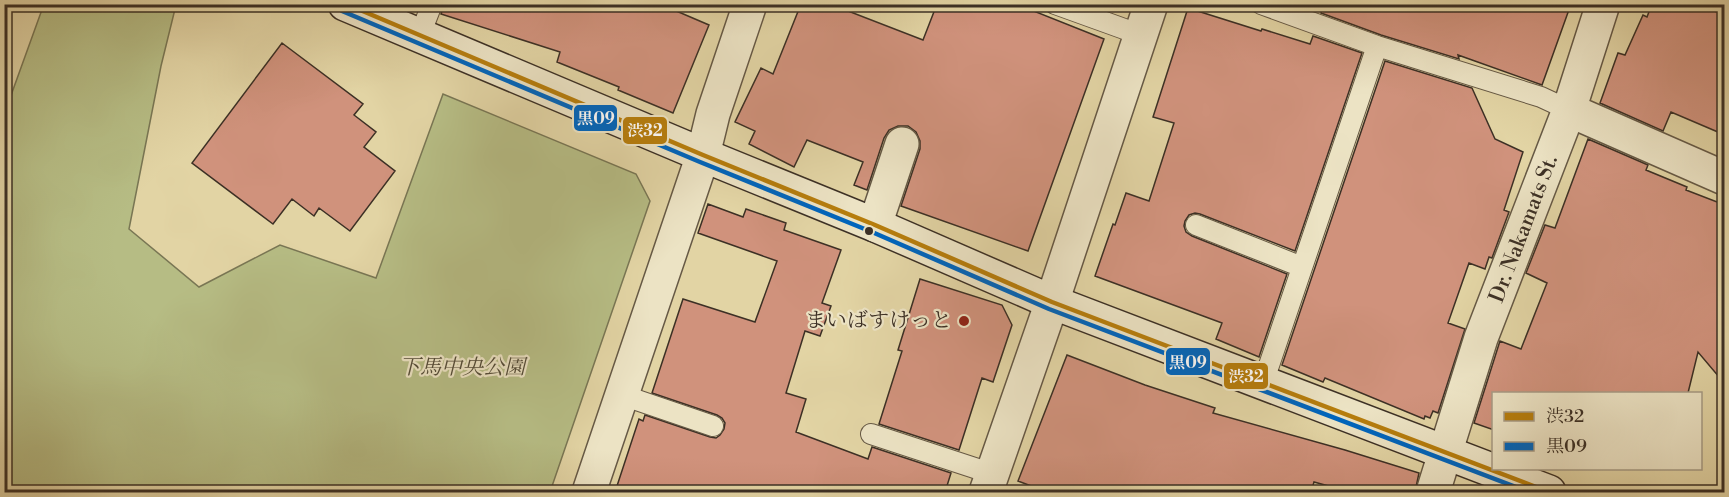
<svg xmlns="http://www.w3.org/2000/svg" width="1729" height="497" font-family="'Libre Bodoni','Noto Serif JP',serif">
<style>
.green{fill:#b6bc84;stroke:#797654;stroke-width:1.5}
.building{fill:#d0927c;stroke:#3c3025;stroke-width:1.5}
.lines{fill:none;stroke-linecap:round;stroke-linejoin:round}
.lane-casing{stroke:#665945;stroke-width:22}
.street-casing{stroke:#665945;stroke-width:36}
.secondary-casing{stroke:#3c3025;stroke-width:36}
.lane{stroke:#ece3c4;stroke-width:20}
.street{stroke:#ece3c4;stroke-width:33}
.secondary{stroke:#ece3c4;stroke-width:33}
.bus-1-casing{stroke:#ece3c4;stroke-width:9}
.bus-2-casing{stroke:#ece3c4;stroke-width:9}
.bus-1{stroke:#b67d0d;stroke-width:4.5}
.bus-2{stroke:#0065bd;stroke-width:4.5}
.bus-dot{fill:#3c3025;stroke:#ece3c4;stroke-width:2}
.poi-dot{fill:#8f2418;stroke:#ece3c4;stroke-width:2}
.labels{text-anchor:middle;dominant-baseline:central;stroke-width:4.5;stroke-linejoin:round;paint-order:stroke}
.street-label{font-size:21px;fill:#3c3025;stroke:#ece3c4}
.poi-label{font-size:21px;fill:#3c3025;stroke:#ece3c4;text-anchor:end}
.park-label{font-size:21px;font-style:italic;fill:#544c38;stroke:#ece3c4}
.line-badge{stroke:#ece3c4;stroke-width:2}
.badge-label{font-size:16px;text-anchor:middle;font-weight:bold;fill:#fff}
</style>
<rect width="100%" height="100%" fill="#e2d4a4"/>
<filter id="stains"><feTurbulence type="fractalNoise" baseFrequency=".00333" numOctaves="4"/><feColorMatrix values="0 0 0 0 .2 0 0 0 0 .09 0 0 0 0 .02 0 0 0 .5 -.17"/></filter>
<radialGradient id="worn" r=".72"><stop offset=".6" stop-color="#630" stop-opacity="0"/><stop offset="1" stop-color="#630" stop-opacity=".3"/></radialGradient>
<path class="green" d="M44,4L176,5L161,66L129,229L199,287L280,245L376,278L443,94L636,174L650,201L550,492H5V112Z"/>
<path class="building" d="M444,4H660L709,25L673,113L618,90L619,87L557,62L560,52L441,14Z
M801,4H830L923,40L937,4H1016L1104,39L1028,251L901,206L920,149V141L916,132L908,126H898L889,130L884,138L867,190L854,185L863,162L807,140L794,167L749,144L755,131L735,122L761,68L773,74Z
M1324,4H1571L1542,85L1458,55L1459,59L1381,35L1321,13Z
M1652,4H1700L1725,16V135L1671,112L1663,131L1600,103L1618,53L1625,55L1643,15L1647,17Z
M1188,8L1261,31L1262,29L1310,44L1313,36L1362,53L1295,251L1200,214L1195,213L1189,215L1185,221L1184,226L1186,232L1192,236L1287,274L1259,357L1216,339L1222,323L1095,276L1113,224L1115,225L1126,193L1149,201L1174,123L1153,117Z
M282,43L363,104L354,115L376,132L364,147L395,171L350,231L319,208L314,216L292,199L273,224L192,163Z
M1385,61L1472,88L1495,139L1523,152L1504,210L1509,212L1492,258L1489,257L1485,269L1469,263L1448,323L1465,329L1438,413L1433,411L1430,418L1425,416L1424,419L1325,378L1323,382L1282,365Z
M1588,139L1648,165L1646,170L1687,187L1686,190L1725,205V384L1698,352L1688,393H1494V430L1474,423L1499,344L1500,341L1521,349L1547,283L1526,273L1545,225L1555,228Z
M708,204L743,217L746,209L786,223L784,230L841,250L822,303L831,306L820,336L805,331L786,393L806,399L796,432L868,459L872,447L951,473L946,489H948V492H615L639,419L643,421L645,415L710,437L716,438L720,435L724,429L725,423L722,418L717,415L652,393L683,299L755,322L777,261L698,233Z
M920,279L1002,305L1012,325L993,382L982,378L959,450L879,424L902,351L898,350Z
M1067,355L1145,385L1215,408L1213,413L1345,450L1419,473L1415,492H1350L1314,482L1311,492H1047L1018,481Z"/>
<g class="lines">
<defs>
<path id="lane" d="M1055,4L1141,35
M1261,4L1377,46L1541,97L1569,110
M420,35L432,4
M1196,225L1302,267
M1263,383L1377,46
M622,395L713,426
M871,434L993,474"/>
<path id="street" d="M1569,110L1724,178
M875,225L902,144
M589,492L703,155L713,114L750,4
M986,492L1052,302L1151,4
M1433,492L1481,338L1569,110L1603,4"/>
<path id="secondary" d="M345,4L703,155L875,225L1052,302L1549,492"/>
</defs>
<use href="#lane" class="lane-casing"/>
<use href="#street" class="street-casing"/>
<use href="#secondary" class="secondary-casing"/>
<use href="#lane" class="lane"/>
<use href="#street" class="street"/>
<use href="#secondary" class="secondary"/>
<defs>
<path id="bus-1" d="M346,4L703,155L875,225L1052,302L1549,492"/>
<path id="bus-2" d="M342,11L700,162L872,232L1049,309L1529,492"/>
</defs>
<use href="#bus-1" class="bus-1-casing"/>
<use href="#bus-2" class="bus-2-casing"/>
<use href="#bus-1" class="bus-1"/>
<use href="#bus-2" class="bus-2"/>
</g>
<circle class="bus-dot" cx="869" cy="231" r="5"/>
<circle class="poi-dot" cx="964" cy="321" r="6"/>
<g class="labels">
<g class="street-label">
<text transform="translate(1524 229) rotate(-69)">Dr. Nakamats St.</text>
</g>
<g class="poi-label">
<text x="952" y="321">まいばすけっと</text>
</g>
<g class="park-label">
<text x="462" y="368">下馬中央公園</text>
</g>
</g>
<g class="line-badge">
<rect x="573" y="104" width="45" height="28" rx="6" fill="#0065bd"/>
<rect x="622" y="116" width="46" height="29" rx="6" fill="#b67d0d"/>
<rect x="1165" y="347" width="46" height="29" rx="6" fill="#0065bd"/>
<rect x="1223" y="362" width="46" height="28" rx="6" fill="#b67d0d"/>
</g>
<g class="badge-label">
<text x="596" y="124">黒09</text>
<text x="645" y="136">渋32</text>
<text x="1188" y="368">黒09</text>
<text x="1246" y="382">渋32</text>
</g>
<rect width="1729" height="497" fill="none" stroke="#e2d4a4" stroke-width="24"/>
<rect x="6" y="6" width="1717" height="485" fill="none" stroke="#3c3025" stroke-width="3"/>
<rect x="12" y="12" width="1705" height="473" fill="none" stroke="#3c3025" stroke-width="1.5"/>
<rect x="1492" y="392" width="210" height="78" fill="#ece3c4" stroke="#a69b84" stroke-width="1.5"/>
<rect x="1504" y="412" width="30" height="9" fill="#b67d0d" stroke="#a69b84" stroke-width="1.5"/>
<text x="1546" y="422" font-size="18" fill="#3c3025">渋32</text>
<rect x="1504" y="442" width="30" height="9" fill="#0065bd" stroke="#a69b84" stroke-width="1.5"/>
<text x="1546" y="452" font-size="18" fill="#3c3025">黒09</text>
<rect width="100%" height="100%" filter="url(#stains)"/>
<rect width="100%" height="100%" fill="url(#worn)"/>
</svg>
